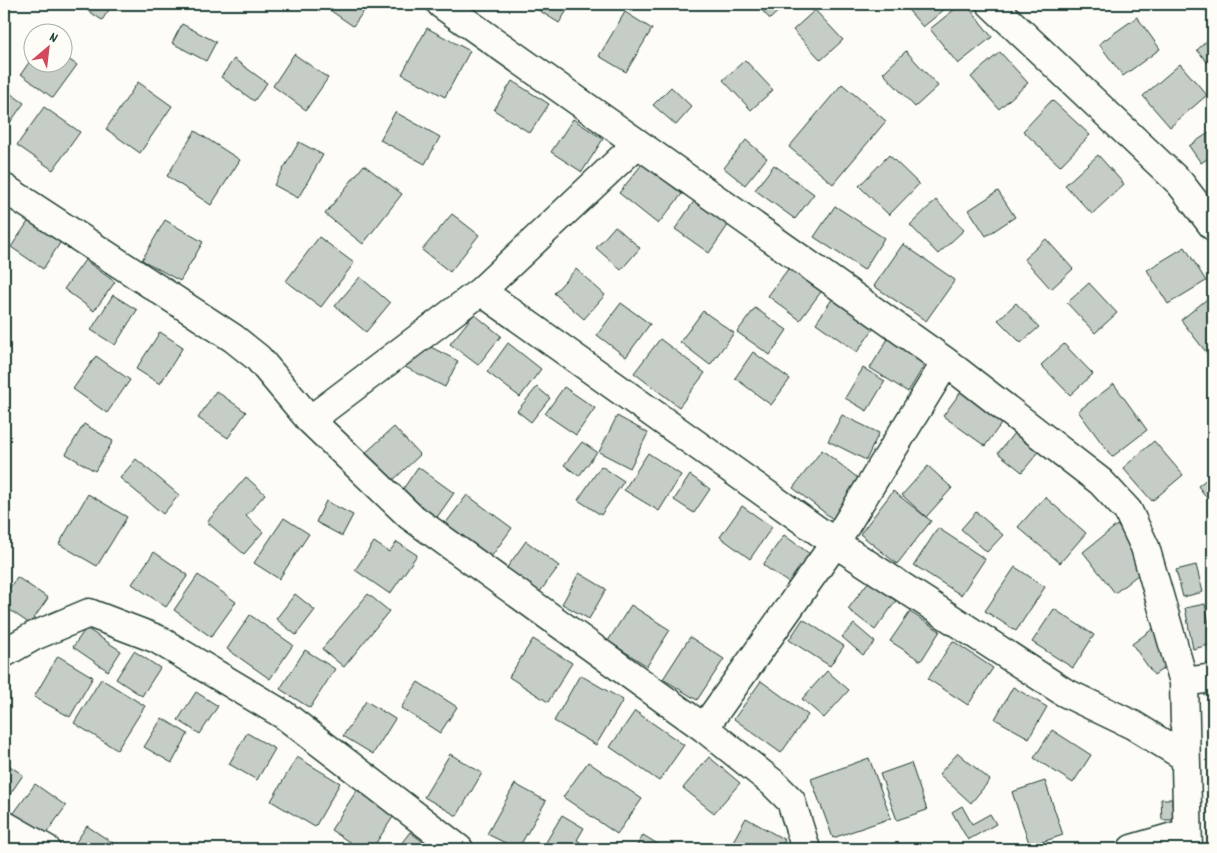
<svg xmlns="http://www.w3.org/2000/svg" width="1217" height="853" font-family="Dekko,sans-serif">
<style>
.building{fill:#c6cdc7;stroke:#1f3d34}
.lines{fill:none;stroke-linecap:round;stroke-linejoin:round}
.minor-casing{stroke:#1f3d34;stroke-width:31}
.minor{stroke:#fdfcf7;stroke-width:28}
</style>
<rect width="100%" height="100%" fill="#fdfcf7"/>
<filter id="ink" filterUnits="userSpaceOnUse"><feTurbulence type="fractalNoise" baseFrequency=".02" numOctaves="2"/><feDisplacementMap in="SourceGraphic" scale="10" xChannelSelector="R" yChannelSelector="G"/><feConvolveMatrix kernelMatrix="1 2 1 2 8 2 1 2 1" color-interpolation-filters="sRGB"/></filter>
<g filter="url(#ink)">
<path class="building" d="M78,4H113L102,20Z
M321,4H369L353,26Z
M529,4H571L559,23Z
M756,4H786L770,19Z
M903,4H951L923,27Z
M961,4H966L992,37L958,64L930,29Z
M815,10L843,40L821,60L793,30Z
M625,12L652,29L626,72L599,56Z
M1137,17L1160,49L1123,76L1099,44Z
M182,24L216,42L206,61L172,43Z
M427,28L470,51L445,97L402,74Z
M1213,35V69L1197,50Z
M906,51L938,86L915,107L883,73Z
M1000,52L1028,83L999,109L971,77Z
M294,54L328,78L306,110L273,86Z
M62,55L77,65L53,98L21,74L32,58V62H62Z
M234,59L267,83L254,101L221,77Z
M745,60L773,90L751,110L723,80Z
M1180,64L1207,95L1170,127L1143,96Z
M512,81L549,104L530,133L494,110Z
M138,82L172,106L140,153L106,129Z
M842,84L886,121L833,184L789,147Z
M671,87L692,107L676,125L653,105Z
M4,89L24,103L4,131Z
M1052,100L1090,135L1060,166L1023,131Z
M44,107L80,132L53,170L17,145Z
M395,112L440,137L425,164L380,140Z
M573,119L603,139L582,172L551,152Z
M1213,130V155L1201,163L1189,146Z
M195,131L240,160L211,205L167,176Z
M746,140L767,158L745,185L724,168Z
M299,142L323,155L298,198L274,185Z
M889,155L919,184L889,215L859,186Z
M1098,155L1124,184L1092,214L1065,185Z
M643,163L682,194L658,224L619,193Z
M364,165L402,194L363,244L325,214Z
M774,165L814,194L795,219L755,190Z
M998,191L1015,217L986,236L969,210Z
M699,194L733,218L709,253L675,229Z
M936,200L964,230L938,254L910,225Z
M835,206L884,238L864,270L814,237Z
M452,214L479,235L450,272L422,250Z
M30,219L62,240L43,269L11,247Z
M165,220L203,242L180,281L142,260Z
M615,226L640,248L621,270L596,248Z
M319,237L354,263L321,307L286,281Z
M1046,239L1073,269L1051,289L1024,259Z
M903,244L955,280L926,321L874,286Z
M1185,247L1206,281L1168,304L1147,270Z
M85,260L115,282L94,311L64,289Z
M794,261L826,285L800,320L768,296Z
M576,269L605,295L584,319L554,293Z
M360,277L390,303L366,332L335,306Z
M1089,283L1117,313L1095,333L1067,303Z
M839,289L881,318L857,352L816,323Z
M113,295L137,310L115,345L91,330Z
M1211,296L1213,299V361L1181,320Z
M621,303L650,324L626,357L597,335Z
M1016,303L1039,327L1021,343L998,320Z
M755,308L787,330L770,355L737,332Z
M703,311L734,333L710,365L680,342Z
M474,314L501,336L478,365L450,344Z
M160,332L183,347L160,384L136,369Z
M891,334L929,358L908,392L870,368Z
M660,339L705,373L679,407L634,373Z
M419,341L458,361L445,387L405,367Z
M508,343L541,369L520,397L487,372Z
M1064,344L1093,374L1070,395L1041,365Z
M753,352L790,379L771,405L735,378Z
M96,356L130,380L107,413L73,389Z
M863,368L885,381L867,411L845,398Z
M968,382L1009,413L985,446L943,416Z
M1114,384L1147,430L1112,457L1078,411Z
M537,387L550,398L531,422L517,411Z
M564,387L595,408L576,435L545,414Z
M216,391L246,412L228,438L198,418Z
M842,415L879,433L866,460L828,441Z
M617,416L648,433L630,468L599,452Z
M84,424L113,441L95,471L66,454Z
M394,427L420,455L389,484L362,456Z
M1018,428L1042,448L1022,472L998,453Z
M1154,441L1183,475L1152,501L1123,468Z
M582,442L597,452L579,476L564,465Z
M822,450L863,482L834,520L793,488Z
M648,453L681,475L659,511L624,490Z
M136,459L179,495L163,514L120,478Z
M601,466L624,481L601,515L578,500Z
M928,466L952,488L926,517L902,495Z
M418,467L454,493L435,520L399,495Z
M1213,474V499L1210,502L1198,486Z
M690,475L710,489L694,513L674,500Z
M246,477L265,494L246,516L263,532L244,554L207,522Z
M893,491L931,521L897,564L860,534Z
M88,494L127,517L97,566L59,544Z
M467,495L512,528L488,561L442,528Z
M1045,497L1086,533L1060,563L1018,527Z
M326,501L353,515L342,536L316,522Z
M742,506L772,527L750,559L720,537Z
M976,512L1003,535L987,552L961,529Z
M284,518L309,534L279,579L254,563Z
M1117,525L1149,566L1115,593L1083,552Z
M938,528L985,559L961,595L914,565Z
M784,535L814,557L793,586L763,565Z
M526,541L559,566L539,593L506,569Z
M374,542L389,552L397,542L417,555L390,594L355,570Z
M154,552L188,575L166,607L132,584Z
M1196,565L1203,592L1183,597L1176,570Z
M1015,567L1045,587L1016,631L985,611Z
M579,573L606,589L589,619L562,604Z
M198,575L236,602L211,637L174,610Z
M17,577L48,598L30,624L4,606V596Z
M869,581L896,601L875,630L848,609Z
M295,594L315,610L296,635L276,619Z
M368,594L389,611L344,667L322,649Z
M1205,604L1213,644L1193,649L1185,608Z
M631,605L670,630L647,666L608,641Z
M1054,609L1094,635L1073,668L1032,642Z
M910,612L940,631L921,661L890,641Z
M250,615L293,645L270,679L227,649Z
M803,619L844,646L830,666L789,640Z
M854,624L875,642L863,655L842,637Z
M86,628L121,651L108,671L73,647Z
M1154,628L1176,660L1154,675L1132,644Z
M690,637L724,659L697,700L663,679Z
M533,639L572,663L548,702L509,677Z
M953,641L993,668L968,705L928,679Z
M305,650L335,669L310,708L280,689Z
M134,651L160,668L142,696L116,679Z
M58,656L93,677L70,717L34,697Z
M827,671L849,690L824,718L802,699Z
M580,675L623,700L596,745L554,721Z
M101,679L145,706L117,750L74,723Z
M761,681L808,715L781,753L734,719Z
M418,682L457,707L440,733L401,708Z
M1013,687L1047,707L1029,738L995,719Z
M196,692L218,706L200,734L178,720Z
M366,701L395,719L373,754L343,736Z
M635,711L684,745L659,781L610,747Z
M162,718L188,734L172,763L144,747Z
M1052,730L1091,755L1073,783L1034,758Z
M247,733L275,749L257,780L229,764Z
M958,753L990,780L971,803L939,774Z
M450,754L482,773L457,816L424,797Z
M297,757L340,783L315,827L271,801Z
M709,757L740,783L714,813L683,788Z
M869,758L891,818L833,838L811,779Z
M4,762L23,775L4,803Z
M588,762L642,799L617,834L563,797Z
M911,763L927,810L897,820L880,774Z
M1045,781L1063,835L1030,846L1012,792Z
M35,784L66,806L37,846L6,824Z
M515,784L546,801L518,849L487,834Z
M357,790L395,814L372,849H360L331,830Z
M1161,799H1172V806L1181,805L1175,820H1162Z
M962,806L972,824L990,814L996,824L968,840L952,812Z
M562,815L584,828L577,840L591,849H542Z
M746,818L785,840L780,849H738L731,845Z
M87,826L122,849H71Z
M410,832L433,849H397Z
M643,835L666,849H635Z"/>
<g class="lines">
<defs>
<path id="minor" d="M441,4L946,362L1101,482L1128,511L1145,547L1184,682L1188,849
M991,4L1180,183L1213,226
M4,188L233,338L258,358L310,420L410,516L704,728L773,783L791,801L806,849
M481,291L835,543L1064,692L1133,725L1185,757
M310,420L481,291L637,144
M4,653L34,636L89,613L157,639L284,715L459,849
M1184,682L1213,678
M704,728L835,543L946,362
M4,825L46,849
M1132,849L1187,833"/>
</defs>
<use href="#minor" class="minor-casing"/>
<use href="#minor" class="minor"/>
</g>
</g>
<rect width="1217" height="853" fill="none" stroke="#fdfcf7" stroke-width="20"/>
<rect x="10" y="10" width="1197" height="833" fill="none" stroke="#1f3d34" stroke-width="2" filter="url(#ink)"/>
<g transform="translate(48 48) rotate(28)"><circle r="24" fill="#fdfcf7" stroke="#a4b0a9"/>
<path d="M0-4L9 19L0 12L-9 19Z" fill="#d1495b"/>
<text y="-8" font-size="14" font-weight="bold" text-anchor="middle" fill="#1f3d34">N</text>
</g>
</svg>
